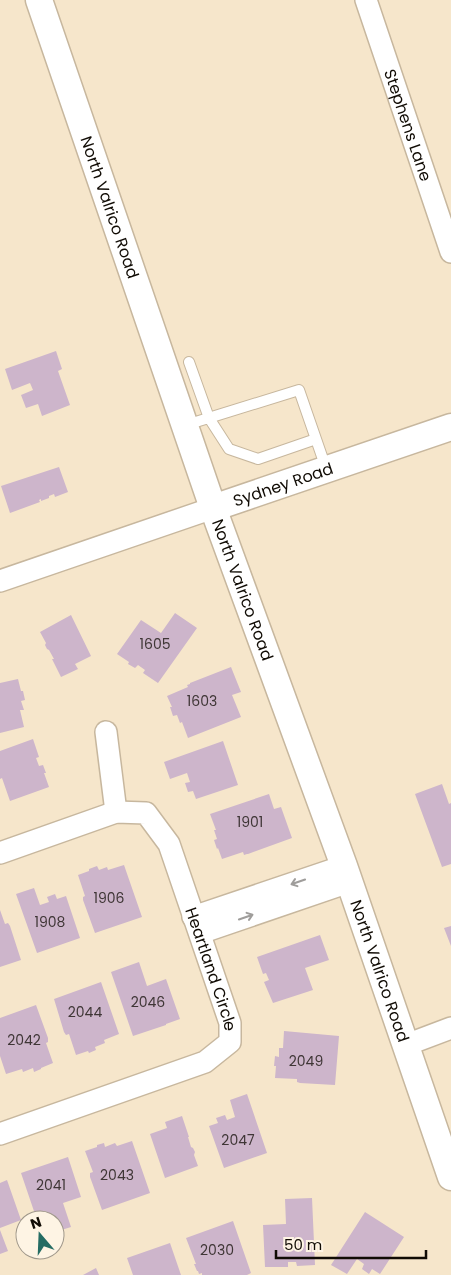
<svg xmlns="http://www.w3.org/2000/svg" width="451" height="1275" font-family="Poppins,sans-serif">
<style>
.building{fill:#cdb5cb}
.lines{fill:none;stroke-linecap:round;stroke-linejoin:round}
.service-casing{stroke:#c7b79e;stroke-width:12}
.minor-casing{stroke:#c7b79e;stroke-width:24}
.tertiary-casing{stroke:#c7b79e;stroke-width:29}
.service{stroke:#fff;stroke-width:10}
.minor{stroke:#fff;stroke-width:21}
.tertiary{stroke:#fff;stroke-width:26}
.oneway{stroke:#9f9d9b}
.labels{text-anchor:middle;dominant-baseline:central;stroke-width:4;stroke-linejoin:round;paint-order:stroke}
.number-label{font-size:14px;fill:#3f3636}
.street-label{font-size:16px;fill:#100b04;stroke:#fef4e4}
</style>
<rect width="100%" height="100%" fill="#f6e6cb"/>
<path class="building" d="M56,351L62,369L58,371L70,405L42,416L38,404L26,408L21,395L33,390L30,383L12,390L5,369Z
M59,467L68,492L55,497L54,494L49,496V498L41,501V499L39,500L40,502L10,513L1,486Z
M175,613L197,628L158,683L143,673L145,670L138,665L135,668L128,664L129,662L117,654L141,620L161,633Z
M71,615L91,656L75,664L78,669L61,677L52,659H54L49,650L47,649L45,645L46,643L40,632Z
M231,667L241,692L232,695L241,717L188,738L182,722L180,723L177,715L173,716L170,707H172L167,696L188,687L187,685L190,684V683Z
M18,679L21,691H23L25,700L21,701L24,710H20L24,727L0,733V683Z
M33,739L39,757L36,758L39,766L43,765L46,773H44L49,787L10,801L2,778L0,779V751Z
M223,741L238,785L196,799L193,791L188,792L185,783L190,782L187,773L170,779L164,762Z
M442,784L449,804L451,803V864L442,867L415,794Z
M269,794L274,809L281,807L292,838L248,854H247L244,855L243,852L222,859L218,848L217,849L214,840L217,839L214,830H216L210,814Z
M124,865L142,917L95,933L83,900V897L85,896L78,875L89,871V869L97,866L99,870L107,867L108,870Z
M34,888L40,905L49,902L47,897L55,894L57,899L66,896L80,938L37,953L16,894Z
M0,910L5,924L8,923L10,926L21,960L0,967Z
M451,926V946L444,928Z
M320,935L329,960L305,968L313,990L273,1003L264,982L269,980L266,973L263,974L257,957Z
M139,962L147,986L166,979L180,1019L166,1024V1025L133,1036L111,972Z
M101,982L119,1034L104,1040L105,1043L95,1047L96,1050L89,1053L88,1051L76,1055L69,1034L66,1035L64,1032L54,999Z
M36,1005L48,1038V1042L46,1043L53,1063L41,1068V1069L34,1072L33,1068L23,1072L22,1069L6,1074L0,1056V1018Z
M284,1031L339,1036L335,1085L300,1083L297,1082V1079L275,1078L276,1066H274L275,1056L279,1057V1048H283Z
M247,1094L267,1153L224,1168L209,1126L218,1123L216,1118L225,1115L227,1120L235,1117L230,1100Z
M182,1116L189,1137H188L191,1147L193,1148L195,1152L194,1155L198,1166L165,1178L150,1134L167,1128L165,1122Z
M132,1141L150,1193L102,1210L90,1177V1173L93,1172L85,1151L97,1147V1145L104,1143L105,1147L115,1143L117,1146Z
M68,1157L81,1197L63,1203L71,1227L55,1232V1220H37L21,1173Z
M7,1180L21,1220L0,1228V1183Z
M312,1198L315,1265L297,1266L296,1262H288V1267H265L263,1225L286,1224L285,1199Z
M365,1212L404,1237L380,1274L372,1269L369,1274L362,1269L364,1264L357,1259L347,1274L331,1265Z
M233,1221L251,1273L247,1275H202V1273L199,1274L198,1271H197L194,1264H196L186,1238Z
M0,1230L8,1251L0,1254Z
M170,1243L181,1275H133L127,1258Z
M96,1268L99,1275H83Z"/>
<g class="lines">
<defs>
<path id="service" d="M189,362L209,418L229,449L258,459L316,439
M186,425L299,390L326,468"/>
<g id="minor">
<path id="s1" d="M366,0L451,252"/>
<path d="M0,581L213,508"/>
<path d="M106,732L116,812"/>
<path id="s2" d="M0,853L116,812L146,813L169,844L230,1023V1042L205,1062L0,1134"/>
<path d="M193,917L344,866"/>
<path d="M200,933L349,882"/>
<path d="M406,1045L451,1028"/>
</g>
<g id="tertiary">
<path id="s3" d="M39,0L213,508L344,866L451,1177"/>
<path id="s4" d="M213,508L451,427"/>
</g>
</defs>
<use href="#service" class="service-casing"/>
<use href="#minor" class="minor-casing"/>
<use href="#tertiary" class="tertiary-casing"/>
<use href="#service" class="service"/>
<use href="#minor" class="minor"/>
<use href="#tertiary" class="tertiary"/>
</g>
<defs><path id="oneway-shaft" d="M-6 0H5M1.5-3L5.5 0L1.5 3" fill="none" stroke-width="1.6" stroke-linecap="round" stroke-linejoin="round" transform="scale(1.25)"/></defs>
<g class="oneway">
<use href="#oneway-shaft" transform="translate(298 882) rotate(161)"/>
<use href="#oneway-shaft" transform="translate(246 917) rotate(-19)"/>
</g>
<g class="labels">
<g class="number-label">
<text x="155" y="644">1605</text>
<text x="202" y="701">1603</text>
<text x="250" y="822">1901</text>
<text x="109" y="898">1906</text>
<text x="50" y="922">1908</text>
<text x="148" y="1002">2046</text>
<text x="85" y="1012">2044</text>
<text x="24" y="1040">2042</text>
<text x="306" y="1061">2049</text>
<text x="238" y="1140">2047</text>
<text x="117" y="1175">2043</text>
<text x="51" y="1185">2041</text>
<text x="217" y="1250">2030</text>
</g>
<g class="street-label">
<text stroke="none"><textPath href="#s1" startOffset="132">Stephens Lane</textPath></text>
<text stroke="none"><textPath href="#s3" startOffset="219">North Valrico Road</textPath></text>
<text stroke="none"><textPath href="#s4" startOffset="74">Sydney Road</textPath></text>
<text stroke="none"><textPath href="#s3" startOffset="624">North Valrico Road</textPath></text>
<text stroke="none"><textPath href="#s2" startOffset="324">Heartland Circle</textPath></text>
<text stroke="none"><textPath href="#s3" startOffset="1029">North Valrico Road</textPath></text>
</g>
</g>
<g transform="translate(40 1235) rotate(341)"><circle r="24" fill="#fef4e4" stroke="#9f978a"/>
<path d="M0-4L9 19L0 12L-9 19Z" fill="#256c63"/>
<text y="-8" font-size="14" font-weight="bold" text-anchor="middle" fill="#100b04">N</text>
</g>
<path d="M276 1250v8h150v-8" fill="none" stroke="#100b04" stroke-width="2.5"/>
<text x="284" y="1250" font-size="15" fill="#100b04" stroke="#fef4e4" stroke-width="4" paint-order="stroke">50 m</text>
</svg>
